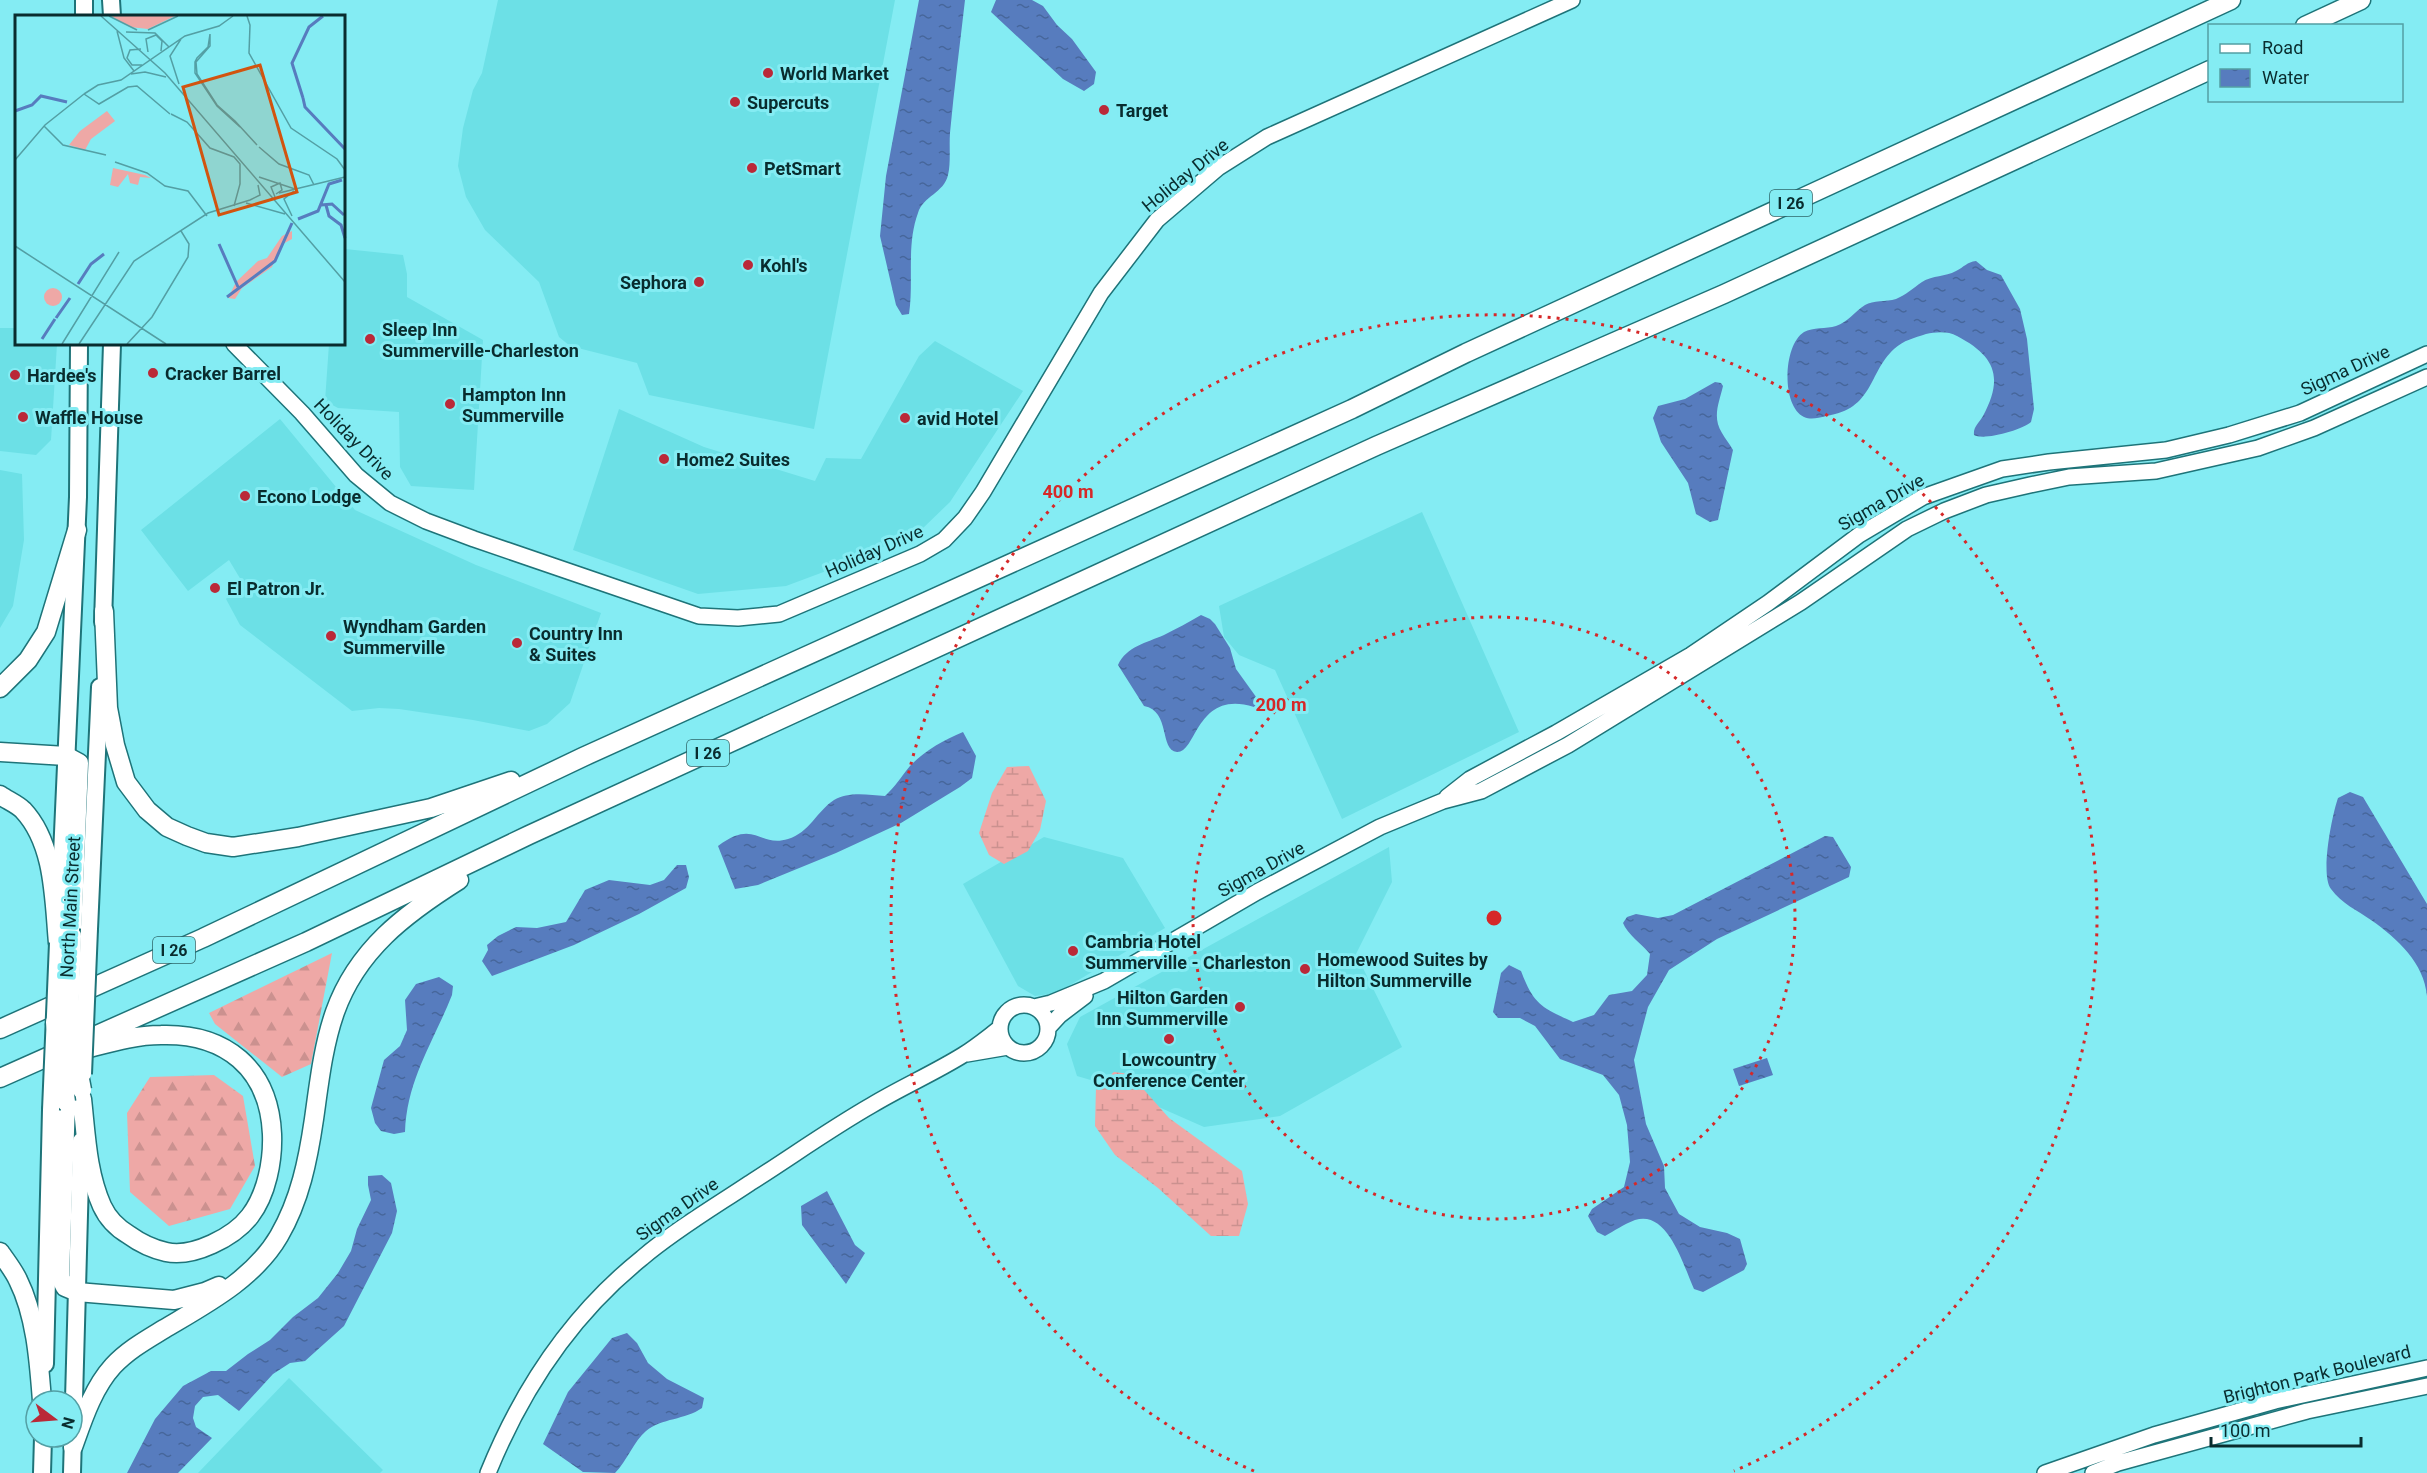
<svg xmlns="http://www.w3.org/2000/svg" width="2427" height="1473" font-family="Roboto,sans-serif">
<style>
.built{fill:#6ce0e6}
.forest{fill:url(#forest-firs)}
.wetland{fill:url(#wetland-marsh)}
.water{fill:url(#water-ripples)}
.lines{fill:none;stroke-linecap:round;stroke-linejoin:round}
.secondary-casing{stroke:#1e7479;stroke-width:18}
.primary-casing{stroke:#1e7479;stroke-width:20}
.highway-casing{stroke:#1e7479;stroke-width:21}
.secondary{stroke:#fff;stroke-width:15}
.primary{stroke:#fff;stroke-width:16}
.highway{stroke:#fff;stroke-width:18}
.primary-bridge-casing{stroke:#1e7479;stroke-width:20;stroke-linecap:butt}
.highway-bridge-casing{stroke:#1e7479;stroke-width:21;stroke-linecap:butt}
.primary-bridge{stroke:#fff;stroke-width:16}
.highway-bridge{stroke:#fff;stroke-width:18}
.ring{fill:none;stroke:#d62828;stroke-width:3;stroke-dasharray:3 6}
.poi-dot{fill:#ba2938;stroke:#84ecf3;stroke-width:2}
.labels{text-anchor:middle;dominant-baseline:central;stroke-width:6;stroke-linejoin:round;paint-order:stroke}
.shield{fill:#84ecf3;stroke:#2e6669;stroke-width:1.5}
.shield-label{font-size:16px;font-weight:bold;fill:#092c2e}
.poi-label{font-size:18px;font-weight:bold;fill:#092c2e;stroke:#84ecf3;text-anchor:start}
.street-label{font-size:18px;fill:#092c2e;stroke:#84ecf3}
.inset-river{fill:none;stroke:#577cbe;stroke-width:3}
.inset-road{fill:none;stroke:#539fa4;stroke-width:1.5}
.view{fill:#d2540f;fill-opacity:0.15;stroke:#d2540f;stroke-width:3}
.inset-edge{fill:none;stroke:#092c2e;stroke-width:3}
.centre{fill:#d62828;stroke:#84ecf3;stroke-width:3}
.ring-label{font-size:18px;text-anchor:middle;font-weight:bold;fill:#d62828;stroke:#84ecf3;stroke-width:6;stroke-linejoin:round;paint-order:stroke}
</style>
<defs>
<pattern id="forest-firs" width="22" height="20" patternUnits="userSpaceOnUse" patternTransform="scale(1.5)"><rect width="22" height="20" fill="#eea8a6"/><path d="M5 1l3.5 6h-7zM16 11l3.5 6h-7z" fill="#cb918f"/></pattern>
<pattern id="wetland-marsh" width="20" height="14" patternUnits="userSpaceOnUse" patternTransform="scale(1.5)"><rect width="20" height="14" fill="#eea8a6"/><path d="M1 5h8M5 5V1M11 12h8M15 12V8" fill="none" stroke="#cb918f"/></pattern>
<pattern id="water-ripples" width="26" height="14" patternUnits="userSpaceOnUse" patternTransform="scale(1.5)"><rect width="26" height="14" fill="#577cbe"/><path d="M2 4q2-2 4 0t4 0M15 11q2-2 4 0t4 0" fill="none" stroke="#46669b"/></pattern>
</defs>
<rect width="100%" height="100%" fill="#84ecf3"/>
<path class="built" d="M498,0H895L814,429L649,395L637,363L570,346L559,337L539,282L485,230L466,197L458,166L463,128L473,90L482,73Z
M345,249L403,255L407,274V297L483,340L474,490L411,486L400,467L399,412L338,408L325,401L329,344H344V250Z
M0,328H16V344H57L51,440L36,455L0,451Z
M935,341L1023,391L950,502L921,530L845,564L786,586L698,594L573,550L619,409L704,447L815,481L826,458L861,459L919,356Z
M280,419L355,510L476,565L601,613L570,703L547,724L529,731L473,720L399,709L379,708L352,711L240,625L226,599L241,580L229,560L188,591L141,530Z
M0,470L22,474L24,540L13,606L0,628Z
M1422,512L1519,732L1342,819L1275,670L1239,655L1224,637L1219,606Z
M1044,837L1123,858L1165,928L1057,993L1035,996L1018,986L963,884Z
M1389,847L1392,882L1356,954L1402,1047L1280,1116L1204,1127L1111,1086L1077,1076L1067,1044L1080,1017Z
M289,1378L383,1470L380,1473H198Z"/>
<path class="forest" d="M332,953L311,1064L282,1077L215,1024L209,1013Z
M214,1075L243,1096L255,1166L230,1209L169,1226L130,1192L127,1113L150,1077Z"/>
<path class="wetland" d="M1029,766L1046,801L1040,830L1028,851L1004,864L989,855L979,833L992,793L1007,767Z
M1114,1072L1130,1074L1169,1118L1242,1171L1248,1204L1239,1236H1211L1158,1188L1115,1155L1095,1126L1096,1086Z"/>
<path class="water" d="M919,0H965C960,44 954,89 950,133C949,147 951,162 948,175C944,193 923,196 918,213C906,246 914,281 909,314L902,315L896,305L880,236L886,176Z
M996,0H1032L1043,6L1057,25L1072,39L1096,72L1094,84L1084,91L1063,79L991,12Z
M1976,261L1987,270L2001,275L2020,309L2027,339L2034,409L2031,422C2022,430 1983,441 1974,435C1973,427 1979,423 1983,416C2004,377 1995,356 1957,336C1948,331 1936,332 1926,334C1914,338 1904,340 1894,349C1868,373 1874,409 1826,416C1818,418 1811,420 1804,417C1781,406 1783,345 1804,332C1813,327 1826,329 1836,326C1848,322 1854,312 1865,305C1873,300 1886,302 1896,299C1906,295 1913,288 1922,282C1933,275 1945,277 1956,271C1964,267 1967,262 1976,261Z
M1715,382L1721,383L1723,386C1719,403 1712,417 1722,433C1725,439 1730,444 1733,450L1718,520L1710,522L1696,514L1688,483L1661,442L1653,418L1658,406L1685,399Z
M1201,615L1210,619L1215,624L1230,648L1236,669L1259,701L1254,707C1196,689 1197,753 1177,752C1159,750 1171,711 1144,706L1118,665C1127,646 1146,643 1164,635C1176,629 1189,622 1201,615Z
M963,732L976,756L972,778L960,787L901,823L836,853L758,885L735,889L718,846C755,818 759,848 788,839C809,833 817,811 834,800C849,791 869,795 885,796C895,787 901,777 910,766C924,751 944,740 963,732Z
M2350,792L2363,797L2427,904V996C2424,963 2398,939 2371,920C2357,910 2342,904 2331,889C2320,875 2332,815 2338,798Z
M1825,836L1833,837L1851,867L1849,877L1717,939L1669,970L1648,1007L1634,1060L1646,1124L1664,1166L1665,1188L1679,1214L1700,1227L1727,1233L1740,1239L1747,1264L1744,1270L1703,1292L1694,1289C1684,1267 1668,1209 1635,1220C1624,1224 1614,1231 1605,1236L1597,1232L1588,1216L1592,1209L1624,1187L1630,1162L1627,1125L1619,1095L1603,1075L1560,1059L1535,1026L1520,1018H1498L1493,1012L1501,973L1509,965L1521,971C1534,1005 1541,1007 1573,1022L1594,1015L1609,995L1632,991L1647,975L1650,954C1642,944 1627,934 1623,923L1627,917L1636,914L1658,918L1673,915Z
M677,865H686L689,877L686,888L639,914L574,945L492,976L482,961L488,950L487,945L498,936L516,927L537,928L566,922L585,890L609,880L650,885L664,880Z
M439,977L453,986L452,995C433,1043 407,1079 405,1132L394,1134L381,1131L375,1123L371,1108L384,1060L400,1046L407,1030L405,1000L416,984Z
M1767,1058L1773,1075L1739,1086L1733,1069Z
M382,1175L391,1183L397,1211L392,1233L344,1326L305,1361L290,1363L273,1374L239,1411L218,1395L203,1397L195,1406L193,1418L196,1427L212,1438L178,1473H127L155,1419L183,1386L211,1371H226L248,1354L270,1340L293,1317L318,1298L338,1273L351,1251L357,1229L371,1200L368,1185V1176Z
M827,1191L855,1245L865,1253L846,1284L802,1225L801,1206Z
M627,1333L637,1343L648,1363L667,1379L704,1398L702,1408C685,1420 662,1418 646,1431C634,1441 627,1461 615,1473L583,1472L543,1444L568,1392L612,1338Z"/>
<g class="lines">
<defs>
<path id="secondary" d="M234,344L302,413L356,475L390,503L426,521L474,539L699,616L738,618L779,614L920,554L944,540L965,518L983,492L1101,293L1157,220L1218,168L1267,137L1572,0
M1447,797L1470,779L1556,733L1691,655L1768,603L1859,535L1923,497L2002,469L2049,462L2166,450L2229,435L2300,413L2427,354
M1000 1029a24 24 0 1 1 48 0a24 24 0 1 1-48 0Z
M1034,1007L1051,1003L1104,981L1257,892L1380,827L1443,801L1481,791L1568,745L1801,602L1907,529L1944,511L1986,495L2030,485L2069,477L2156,471L2258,448L2314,428L2427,377
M1048,1028L1060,1015L1085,996
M967,1054L1008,1047
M488,1473C522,1389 571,1315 642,1258C675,1230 714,1207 750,1183C791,1157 830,1129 872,1105C902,1087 934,1073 963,1055C976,1047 988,1037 1000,1028
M2045,1473L2154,1435L2275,1401L2427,1368
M2093,1473L2118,1463L2307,1411L2427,1386"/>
<path id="primary" d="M84,0V16
M111,0L112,16
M103,622L112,344
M60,900L78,497L79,344
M89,929L100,687
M45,1364L51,1110
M42,1473L43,1437
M72,1473L81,1141"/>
<path id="highway" d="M2305,26L2361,0
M104,611L108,708L115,745L126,782L147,810L167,827L187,836L206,843L233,847L298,837L431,808L511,781
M0,688L28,660L46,632L77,530
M0,752L66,756L79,763L72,936
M0,795C7,800 17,804 23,810C55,844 54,900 58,943
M0,1029L203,938L583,757L1352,409L1466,353L2231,0
M0,1078L306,942L529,835L1376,446L1724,294L2210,70
M82,1099C86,1135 87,1172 102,1206C108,1219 117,1228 129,1235C140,1243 153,1249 166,1252C193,1258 234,1237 250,1216C267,1194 273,1160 272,1134C269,1068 225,1033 161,1035C136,1035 112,1042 89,1048
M66,1102L60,1277L65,1287L77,1292L174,1300L205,1292L219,1286
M0,1252C6,1261 14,1271 18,1280C36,1316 39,1362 42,1401
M73,1447C83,1419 93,1388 113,1366C128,1350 146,1340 164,1329C206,1304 254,1279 279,1236C300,1200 308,1160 314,1119C319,1084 323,1046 335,1012C357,950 405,914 459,880"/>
</defs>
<use href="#secondary" class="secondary-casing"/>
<use href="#primary" class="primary-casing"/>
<use href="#highway" class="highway-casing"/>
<use href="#secondary" class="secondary"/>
<use href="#primary" class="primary"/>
<use href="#highway" class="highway"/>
<defs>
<path id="primary-bridge" d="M83,1074L89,929
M51,1110L58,943"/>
<path id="highway-bridge" d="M72,936L69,1022L82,1090
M55,1022L66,1102"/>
</defs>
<use href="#primary-bridge" class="primary-bridge-casing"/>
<use href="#highway-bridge" class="highway-bridge-casing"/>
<use href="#primary-bridge" class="primary-bridge"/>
<use href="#highway-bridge" class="highway-bridge"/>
</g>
<g class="ring">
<circle cx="1494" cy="918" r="301"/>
<path d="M1254 1471A603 603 0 1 1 1734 1471"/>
</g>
<g class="poi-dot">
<circle cx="768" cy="73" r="6"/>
<circle cx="735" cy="102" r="6"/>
<circle cx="1104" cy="110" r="6"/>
<circle cx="752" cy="168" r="6"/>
<circle cx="748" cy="265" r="6"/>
<circle cx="699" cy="282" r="6"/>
<circle cx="370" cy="339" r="6"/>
<circle cx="153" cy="373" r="6"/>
<circle cx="15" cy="375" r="6"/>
<circle cx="450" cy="404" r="6"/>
<circle cx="23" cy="417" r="6"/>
<circle cx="905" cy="418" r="6"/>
<circle cx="664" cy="459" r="6"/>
<circle cx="245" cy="496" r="6"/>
<circle cx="215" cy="588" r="6"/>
<circle cx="331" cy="636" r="6"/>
<circle cx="517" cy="643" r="6"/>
<circle cx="1073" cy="951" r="6"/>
<circle cx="1305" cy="969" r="6"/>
<circle cx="1240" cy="1007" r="6"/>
<circle cx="1169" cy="1039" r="6"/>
</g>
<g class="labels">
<g class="shield">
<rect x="1770" y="190" width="42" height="26" rx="4.5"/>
<rect x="687" y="740" width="42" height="26" rx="4.5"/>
<rect x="153" y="937" width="42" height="26" rx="4.5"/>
</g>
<g class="shield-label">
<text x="1791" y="203">I 26</text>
<text x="708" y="753">I 26</text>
<text x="174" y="950">I 26</text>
</g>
<g class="poi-label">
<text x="780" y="73">World Market</text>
<text x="747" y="102">Supercuts</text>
<text x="1116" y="110">Target</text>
<text x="764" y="168">PetSmart</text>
<text x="760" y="265">Kohl's</text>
<text x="687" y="282" text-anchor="end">Sephora</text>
<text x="382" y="329">Sleep Inn<tspan x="382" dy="21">Summerville-Charleston</tspan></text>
<text x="165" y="373">Cracker Barrel</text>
<text x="27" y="375">Hardee's</text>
<text x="462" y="394">Hampton Inn<tspan x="462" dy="21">Summerville</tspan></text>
<text x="35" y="417">Waffle House</text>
<text x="917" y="418">avid Hotel</text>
<text x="676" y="459">Home2 Suites</text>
<text x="257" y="496">Econo Lodge</text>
<text x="227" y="588">El Patron Jr.</text>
<text x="343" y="626">Wyndham Garden<tspan x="343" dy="21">Summerville</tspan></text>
<text x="529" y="633">Country Inn<tspan x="529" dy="21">&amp; Suites</tspan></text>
<text x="1085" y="941">Cambria Hotel<tspan x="1085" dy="21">Summerville - Charleston</tspan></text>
<text x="1317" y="959">Homewood Suites by<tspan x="1317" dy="21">Hilton Summerville</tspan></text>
<text x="1228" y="997" text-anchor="end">Hilton Garden<tspan x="1228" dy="21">Inn Summerville</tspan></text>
<text x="1169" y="1059" text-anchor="middle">Lowcountry<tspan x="1169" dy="21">Conference Center</tspan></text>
</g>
<g class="street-label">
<text transform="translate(1185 175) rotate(-39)">Holiday Drive</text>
<text transform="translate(2345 370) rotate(-25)">Sigma Drive</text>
<text transform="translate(354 439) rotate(46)">Holiday Drive</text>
<text transform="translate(1881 502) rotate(-30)">Sigma Drive</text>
<text transform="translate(874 551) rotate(-24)">Holiday Drive</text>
<text transform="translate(1261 869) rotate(-29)">Sigma Drive</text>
<text transform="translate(70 907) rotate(-87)">North Main Street</text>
<text transform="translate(677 1209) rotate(-35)">Sigma Drive</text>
<text transform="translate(2317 1374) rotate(-14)">Brighton Park Boulevard</text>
</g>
</g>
<g transform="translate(15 15)">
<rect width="330" height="330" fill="#84ecf3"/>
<path d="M96,1H160L133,14L115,12ZM92,96L100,106L76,124L70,135L54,130L65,116ZM98,153L130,160L136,163L125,162L123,170L115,168L113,159L103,172L95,170Z" fill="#eea8a6"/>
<path d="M277,216V224L266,230L257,252L227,273L220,284L213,283L221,267L243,246L252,243L267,221Z" fill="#eea8a6"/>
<path d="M29 282a9 9 0 1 1 18 0a9 9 0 1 1-18 0Z" fill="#eea8a6"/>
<path class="inset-river" d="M288,83L290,92L330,134M288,83L277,48L294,12L308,1M0,96L17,90L26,81L52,87M306,190L317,189L329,200M311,190L314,201L326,210L330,223M283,204L303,196L314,169L327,165M204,229L223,272M63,269L76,249L89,239M212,282L260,246L277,208M41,303L55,283M27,324L40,304"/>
<path class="inset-road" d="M86,1L150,58L330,267M94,1L122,15M232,1L235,10L234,38L276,113L322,144L330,155M133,15L163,1M102,16L109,43L119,56M111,17L140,18L154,32M126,34L115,35L112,43L117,50H127M133,37L131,24L141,20L147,26L146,36M116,59L130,57L151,62M164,69L155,41L166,24M69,79L83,70L106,65L170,21L204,11L218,1M69,79L84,89L113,72L122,71L155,99M156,99L172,107L195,133L219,142L225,149V169L219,191M29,111L48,130L91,140M225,112L202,91L180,58V47L182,43L193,32L195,19V31L181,47L182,59L202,90L220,106L242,130M244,132L264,149L294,160L299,170M0,145L30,110L69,79M100,147L132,158L150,171L173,176L192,201M244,162L280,174M264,178L330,162M260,182L256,172L265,168L267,175L261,179M235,185L245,180L243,170M231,188L270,199M277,201L269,184L279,176M0,231L151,329M47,329L104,237M64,329L119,246L193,198L235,185M112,329L137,302L173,242L174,229L166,216"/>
<path class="view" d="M245,50L282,177L204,200L168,72Z"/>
<rect width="330" height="330" class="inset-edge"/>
</g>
<circle cx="1494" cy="918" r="9" class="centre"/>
<g class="ring-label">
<text x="1068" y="498">400 m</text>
<text x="1281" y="711">200 m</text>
</g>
<rect x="2208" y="24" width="195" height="78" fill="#84ecf3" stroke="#539fa4" stroke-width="1.5"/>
<rect x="2220" y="44" width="30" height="9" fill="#ffffff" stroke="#539fa4" stroke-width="1.5"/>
<text x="2262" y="54" font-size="18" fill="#092c2e">Road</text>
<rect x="2220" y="69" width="30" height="18" fill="url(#water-ripples)" stroke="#539fa4" stroke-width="1.5"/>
<text x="2262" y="84" font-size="18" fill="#092c2e">Water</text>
<g transform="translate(54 1419) rotate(106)"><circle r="28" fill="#84ecf3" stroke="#539fa4" stroke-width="1.5"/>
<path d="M0-4.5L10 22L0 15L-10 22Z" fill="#ba2938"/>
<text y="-9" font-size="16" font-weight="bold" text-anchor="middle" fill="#092c2e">N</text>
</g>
<path d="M2211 1437v9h150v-9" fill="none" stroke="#092c2e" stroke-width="3"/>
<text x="2220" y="1437" font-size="18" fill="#092c2e" stroke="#84ecf3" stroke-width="4.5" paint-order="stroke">100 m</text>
</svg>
